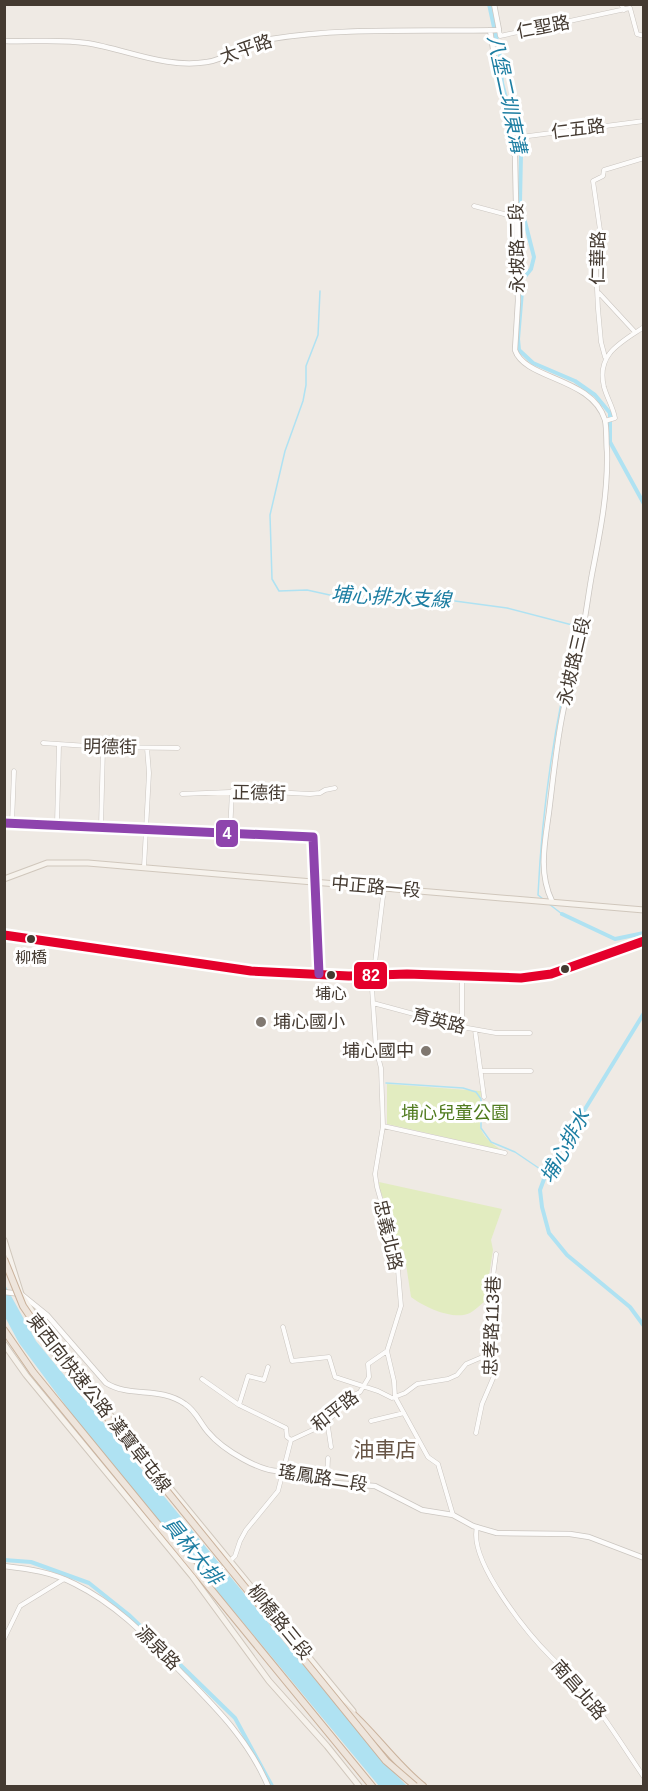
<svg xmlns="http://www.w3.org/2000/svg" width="648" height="1791" font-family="Helvetica,'Noto Sans TC',sans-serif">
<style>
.green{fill:#e2ecc0}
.water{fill:#afe2f2}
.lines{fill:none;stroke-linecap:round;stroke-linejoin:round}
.stream{stroke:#afe2f2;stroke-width:1.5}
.canal{stroke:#afe2f2;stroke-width:4}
.minor-casing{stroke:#cbc6c0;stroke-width:5}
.tertiary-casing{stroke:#cbc6c0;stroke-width:6}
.secondary-casing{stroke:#d0c7bc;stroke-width:7}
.trunk-casing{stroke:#cab29c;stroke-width:8}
.minor{stroke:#fdfcfb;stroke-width:4}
.tertiary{stroke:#fdfcfb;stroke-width:4.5}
.secondary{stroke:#f6f2ec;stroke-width:5}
.trunk{stroke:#eee5dc;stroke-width:6}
.trunk-bridge-casing{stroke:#cab29c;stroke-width:8;stroke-linecap:butt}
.trunk-bridge{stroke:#eee5dc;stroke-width:6}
.bus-1-casing{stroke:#fff;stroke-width:14}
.bus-2-casing{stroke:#fff;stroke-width:14}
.bus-1{stroke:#e4002b;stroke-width:9}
.bus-2{stroke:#8e44ad;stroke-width:9}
.bus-dot{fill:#443a31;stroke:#fff;stroke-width:2}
.poi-dot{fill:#807870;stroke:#fff;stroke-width:2}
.labels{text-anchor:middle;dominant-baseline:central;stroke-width:6;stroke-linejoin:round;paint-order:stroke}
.bus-label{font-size:16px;fill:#443a31;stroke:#fff}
.street-label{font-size:18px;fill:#443a31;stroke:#fff}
.poi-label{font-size:18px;fill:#443a31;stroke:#fff;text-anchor:start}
.park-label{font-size:18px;fill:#507b1f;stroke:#fff}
.water-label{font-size:20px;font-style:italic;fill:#1d7ea2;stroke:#fff}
.quarter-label{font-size:21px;fill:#685647;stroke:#fff}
.line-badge{stroke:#fff;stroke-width:2}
.badge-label{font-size:16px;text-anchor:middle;font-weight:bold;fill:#fff}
</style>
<rect width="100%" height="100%" fill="#efeae4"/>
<path class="green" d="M387,1084L481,1091C480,1121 473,1133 502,1150L387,1124Z
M379,1182L502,1209L491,1240L493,1250L485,1301C480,1305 475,1310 470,1313C454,1321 424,1307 411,1297L404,1251L396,1245L392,1222L380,1190Z"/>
<path class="water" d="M4,1283L36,1341L379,1757L407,1786H379L89,1437L19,1343L5,1317Z"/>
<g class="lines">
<path class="stream" d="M320,291L318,335L306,366V385L303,401L285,451L270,515L272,579L279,591L307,590L348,599L425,597L507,608L580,627C574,651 566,674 562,698C549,763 541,830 538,895L543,899
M549,904L562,914
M386,1083L463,1088L476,1092L481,1099V1128L491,1142L515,1152L546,1173"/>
<path class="canal" d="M489,4L500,55L502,83L521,154L520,202L534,257L531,269L523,279L518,339L519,350L533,363L575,381L595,395L610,413V442L644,504
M562,914L615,939L644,933
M644,1013L547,1171L540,1190L542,1207L549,1233L567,1255L630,1307L644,1326
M4,1560L31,1562L89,1583L129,1615L235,1718L272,1786"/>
<defs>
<path id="minor" d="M621,4L624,10
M499,30L500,36L630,8L637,34L644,36
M513,138L644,121
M474,206L515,217
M599,293L635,332
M605,357L601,342L598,309L595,248L601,237L593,181L603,176L604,170L644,158
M605,421L615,418C613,407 607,398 604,387C596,354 620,343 644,327
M43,743L103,747L178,748
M182,794L254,791L310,794L320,793L325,790L335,788
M4,823L313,837L319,974
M12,823L14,771
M57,824L59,745
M101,827L103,747
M230,832L232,791
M144,867L149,773L147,748
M384,888L372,988L376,1049L381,1068L383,1126L375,1174L377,1187L397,1258L401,1306L387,1351L394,1381L395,1397L428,1457L438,1464L453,1515
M4,935L251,971L349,976L407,974L521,978L551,974L644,941
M373,1003L462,1027L496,1033H530
M462,1027V976
M475,1030L484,1097
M481,1071H531
M383,1126L505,1153
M283,1327L292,1361L329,1357L335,1377L378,1391L392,1398L405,1393L417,1384L448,1379L457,1375L466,1364L487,1355H493
M202,1379L239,1405L286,1428L287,1437L291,1440
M239,1405L248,1376L264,1380L268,1367
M327,1420L331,1447
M371,1421L404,1413
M476,1433L482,1404L494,1376L495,1337L490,1298L496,1254
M327,1481L328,1458
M477,1527C468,1561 528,1634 552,1658C563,1669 574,1678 584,1691C606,1718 624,1748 644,1777
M224,1567L235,1556L240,1541L246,1530L278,1491L291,1440L319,1427L334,1415L347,1399L360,1392L369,1377L368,1364L387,1351
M4,1639L20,1606L64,1579"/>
<path id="tertiary" d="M490,30L497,74L515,156L518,301L515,350C525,380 592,377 605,420C607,430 606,442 607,452C608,494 600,533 592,574C589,590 587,607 584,623C578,655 568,685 562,717C556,748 553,780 549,812C545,842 538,872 552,901
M4,41C30,42 62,39 86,43C126,49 166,69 207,62C229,59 249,42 271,39C346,27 423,32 499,30L494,4
M4,1292L21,1294L47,1315L106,1383C130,1398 160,1386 185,1404C196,1411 200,1423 208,1432C222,1449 262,1474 284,1471L335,1483L375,1486L422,1510L453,1515L473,1526L497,1533L570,1534L589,1537L644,1558
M4,1566C29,1569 52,1572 75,1584C117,1605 145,1635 177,1668C214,1706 247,1737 268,1786"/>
<path id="secondary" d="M4,879L47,863H88L644,910
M4,1240L21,1294L57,1350L353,1711
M4,1344L26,1375L192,1576L269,1681L327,1746L359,1786"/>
<path id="trunk" d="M4,1330L33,1372L372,1786
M344,1706C373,1730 394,1763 423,1786"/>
</defs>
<use href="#minor" class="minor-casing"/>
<use href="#tertiary" class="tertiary-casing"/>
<use href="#secondary" class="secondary-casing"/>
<use href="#trunk" class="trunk-casing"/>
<use href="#minor" class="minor"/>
<use href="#tertiary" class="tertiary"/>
<use href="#secondary" class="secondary"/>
<use href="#trunk" class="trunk"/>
<defs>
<path id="trunk-bridge" d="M4,1259L23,1306L55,1353L386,1761L415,1786"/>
</defs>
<use href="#trunk-bridge" class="trunk-bridge-casing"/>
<use href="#trunk-bridge" class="trunk-bridge"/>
<defs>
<path id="bus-1" d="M4,935L251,971L349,976L407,974L521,978L551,974L644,941"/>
<path id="bus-2" d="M4,823L313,837L319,974"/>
</defs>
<use href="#bus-1" class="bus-1-casing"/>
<use href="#bus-2" class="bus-2-casing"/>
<use href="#bus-1" class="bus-1"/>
<use href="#bus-2" class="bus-2"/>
</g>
<g class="bus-dot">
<circle cx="31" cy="939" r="5"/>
<circle cx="565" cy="969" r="5"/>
<circle cx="331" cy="975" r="5"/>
</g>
<g class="poi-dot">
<circle cx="261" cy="1022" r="6"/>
<circle cx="426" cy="1051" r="6"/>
</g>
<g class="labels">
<g class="bus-label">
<text x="31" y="957">柳橋</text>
<text x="331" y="993">埔心</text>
</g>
<g class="street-label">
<text transform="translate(543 27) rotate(-11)">仁聖路</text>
<text transform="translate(246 49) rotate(-19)">太平路</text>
<text transform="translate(578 129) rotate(-7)">仁五路</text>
<text transform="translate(517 248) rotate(-91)">永坡路二段</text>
<text transform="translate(598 258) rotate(-89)">仁華路</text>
<text transform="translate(574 661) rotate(-77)">永坡路三段</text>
<text transform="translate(110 747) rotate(1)">明德街</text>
<text transform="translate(259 793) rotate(1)">正德街</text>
<text transform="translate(376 887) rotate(5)">中正路一段</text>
<text transform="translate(439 1021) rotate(14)">育英路</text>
<text transform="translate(388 1235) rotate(77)">忠義北路</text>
<text transform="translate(492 1326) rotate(-88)">忠孝路113巷</text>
<text transform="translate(99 1403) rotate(52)">東西向快速公路 漢寶草屯線</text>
<text transform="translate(335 1411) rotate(-38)">和平路</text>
<text transform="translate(323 1478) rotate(9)">瑤鳳路二段</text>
<text transform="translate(280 1622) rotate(51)">柳橋路三段</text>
<text transform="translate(158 1648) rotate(45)">源泉路</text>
<text transform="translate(579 1690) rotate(49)">南昌北路</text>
</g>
<g class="poi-label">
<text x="273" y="1022">埔心國小</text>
<text x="414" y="1051" text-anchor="end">埔心國中</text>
</g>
<g class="park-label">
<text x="455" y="1113">埔心兒童公園</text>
</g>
<g class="water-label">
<text transform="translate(507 94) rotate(78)">八堡二圳東溝</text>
<text transform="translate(391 597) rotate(3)">埔心排水支線</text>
<text transform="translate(565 1146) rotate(-61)">埔心排水</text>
<text transform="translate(193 1551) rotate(51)">員林大排</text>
</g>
<g class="quarter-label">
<text x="385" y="1449">油車店</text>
</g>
</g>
<g class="line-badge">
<rect x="215" y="819" width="24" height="29" rx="6" fill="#8e44ad"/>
<rect x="353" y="961" width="35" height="29" rx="6" fill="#e4002b"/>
</g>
<g class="badge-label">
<text x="227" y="839">4</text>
<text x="371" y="981">82</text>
</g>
<rect width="648" height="1791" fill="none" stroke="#443a31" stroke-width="12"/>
</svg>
